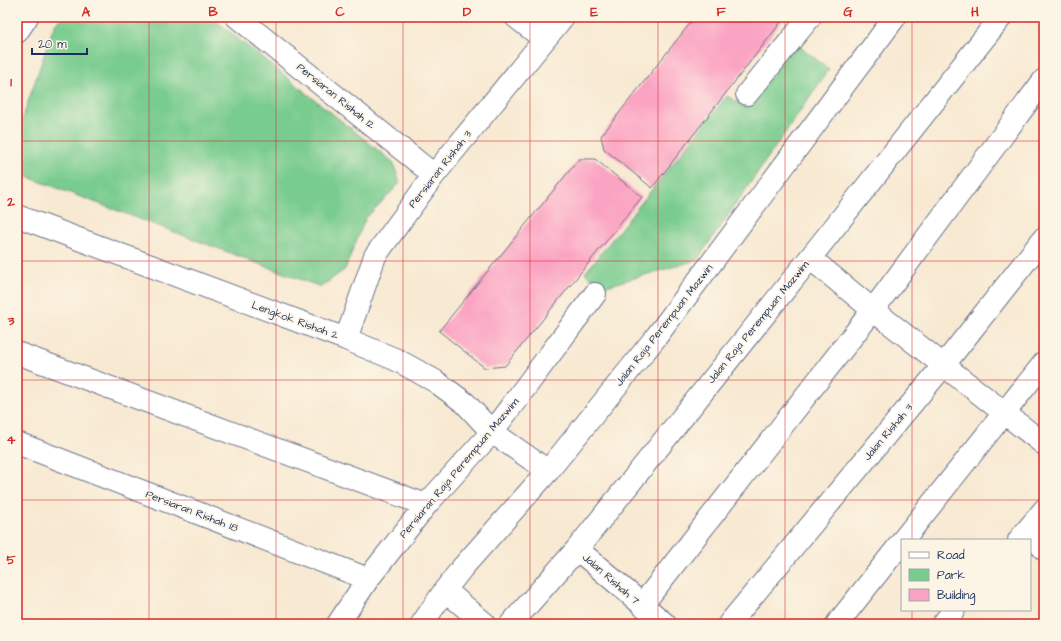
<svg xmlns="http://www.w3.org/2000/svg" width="1061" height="641" font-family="'Architects Daughter',sans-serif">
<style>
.green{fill:#79cc8f;stroke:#4a7e76}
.building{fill:#fba3c2}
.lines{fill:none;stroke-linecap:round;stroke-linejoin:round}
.minor-casing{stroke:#687087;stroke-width:24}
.major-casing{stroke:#687087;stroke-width:24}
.minor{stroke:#fff;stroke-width:22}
.major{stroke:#fff;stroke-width:22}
.grid{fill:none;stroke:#d62828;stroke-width:1;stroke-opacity:0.55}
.labels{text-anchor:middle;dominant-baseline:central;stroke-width:3.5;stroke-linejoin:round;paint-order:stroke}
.street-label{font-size:11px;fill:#1b2f5e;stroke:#fcf5e5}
.neatline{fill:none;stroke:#d62828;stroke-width:1.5}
.grid-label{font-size:13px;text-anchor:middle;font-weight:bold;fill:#d62828}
</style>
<rect width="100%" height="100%" fill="#fcf5e5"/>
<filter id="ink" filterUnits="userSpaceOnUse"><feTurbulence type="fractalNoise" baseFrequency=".025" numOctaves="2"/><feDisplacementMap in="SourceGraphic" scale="8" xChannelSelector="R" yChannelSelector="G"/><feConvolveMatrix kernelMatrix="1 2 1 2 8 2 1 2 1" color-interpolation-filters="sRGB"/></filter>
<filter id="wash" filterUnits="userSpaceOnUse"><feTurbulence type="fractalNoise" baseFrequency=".012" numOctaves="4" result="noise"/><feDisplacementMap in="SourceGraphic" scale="16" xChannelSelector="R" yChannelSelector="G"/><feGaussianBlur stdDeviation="0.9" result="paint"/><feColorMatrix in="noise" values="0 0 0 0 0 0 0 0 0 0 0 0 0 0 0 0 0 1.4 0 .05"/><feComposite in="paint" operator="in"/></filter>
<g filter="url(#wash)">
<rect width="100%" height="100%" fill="#f8e9d2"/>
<path class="green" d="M61,17H211L393,162L400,183L365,219L345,269L321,287L17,173V134L54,26Z
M795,43L829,69L697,260L603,287L585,273L727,96L747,108Z"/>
<g id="blocks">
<path class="building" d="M695,17H785L652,188L604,149L601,136Z
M579,159H595L642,197L505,366L485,368L439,331Z"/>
</g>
</g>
<g filter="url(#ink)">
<use href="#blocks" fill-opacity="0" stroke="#687087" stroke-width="1"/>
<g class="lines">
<defs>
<path id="minor" d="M237,17L434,175
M516,17L544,39
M17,32L27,17
M747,94L810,17
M17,216L346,339L397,360L435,381L465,403L492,432L548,471
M810,258L873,310L1044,444
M346,339L375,256L434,175L563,17
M17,353L426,505
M17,443L368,579
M1028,530L1044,549
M903,540L1044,363
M1019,540L1044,510
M577,549L665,624
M445,590L485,624
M642,605L873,310L1044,80
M338,624L368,579L426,505L492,432L595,294
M511,624L577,549L810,258L1001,17
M729,624L943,366L1044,238
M837,624L902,542
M943,624L954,610"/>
<path id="major" d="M422,624L445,590L462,568L548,471L656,337L895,17"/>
</defs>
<use href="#minor" class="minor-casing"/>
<use href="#major" class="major-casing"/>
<use href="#minor" class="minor"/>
<use href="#major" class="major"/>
</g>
</g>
<path class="grid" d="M149,17V624M276,17V624M403,17V624M530,17V624M658,17V624M785,17V624M912,17V540M17,141H1044M17,261H1044M17,380H1044M17,500H1044M912,610V624"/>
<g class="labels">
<g class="street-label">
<text transform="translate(336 96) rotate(39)">Persiaran Rishah 12</text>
<text transform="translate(440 169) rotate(-52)">Persiaran Rishah 3</text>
<text transform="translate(295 320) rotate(20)">Lengkok Rishah 2</text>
<text transform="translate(758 322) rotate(-51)">Jalan Raja Perempuan Mazwim</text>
<text transform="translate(664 325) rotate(-52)">Jalan Raja Perempuan Mazwin</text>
<text transform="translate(888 432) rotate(-50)">Jalan Rishah 3</text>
<text transform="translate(459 468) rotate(-50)">Persiaran Raja Perempuan Mazwim</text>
<text transform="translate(192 511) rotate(21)">Persiaran Rishah 18</text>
<text transform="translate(611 579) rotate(41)">Jalan Rishah 7</text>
</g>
</g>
<rect width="1061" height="641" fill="none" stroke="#fcf5e5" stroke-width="44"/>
<rect x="901" y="539" width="130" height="72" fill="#fcf5e5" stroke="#a2a6af"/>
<rect x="909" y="552" width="20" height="6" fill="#ffffff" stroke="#a2a6af"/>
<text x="937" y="559" font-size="12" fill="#1b2f5e">Road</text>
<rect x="909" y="569" width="20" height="12" fill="#79cc8f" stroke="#a2a6af"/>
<text x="937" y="579" font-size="12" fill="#1b2f5e">Park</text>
<rect x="909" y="589" width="20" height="12" fill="#fba3c2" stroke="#a2a6af"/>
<text x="937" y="599" font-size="12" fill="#1b2f5e">Building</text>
<path d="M32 48v6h55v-6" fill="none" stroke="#1b2f5e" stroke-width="2"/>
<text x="38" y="48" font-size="12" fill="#1b2f5e" stroke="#fcf5e5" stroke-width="3" paint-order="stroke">20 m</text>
<rect x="22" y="22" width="1017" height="597" class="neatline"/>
<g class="grid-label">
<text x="86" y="16">A</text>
<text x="213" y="16">B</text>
<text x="340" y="16">C</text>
<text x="467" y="16">D</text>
<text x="594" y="16">E</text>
<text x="721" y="16">F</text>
<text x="848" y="16">G</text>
<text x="975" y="16">H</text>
<text x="11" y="86">1</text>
<text x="11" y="206">2</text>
<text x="11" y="325">3</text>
<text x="11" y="444">4</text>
<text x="11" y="564">5</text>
</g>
</svg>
